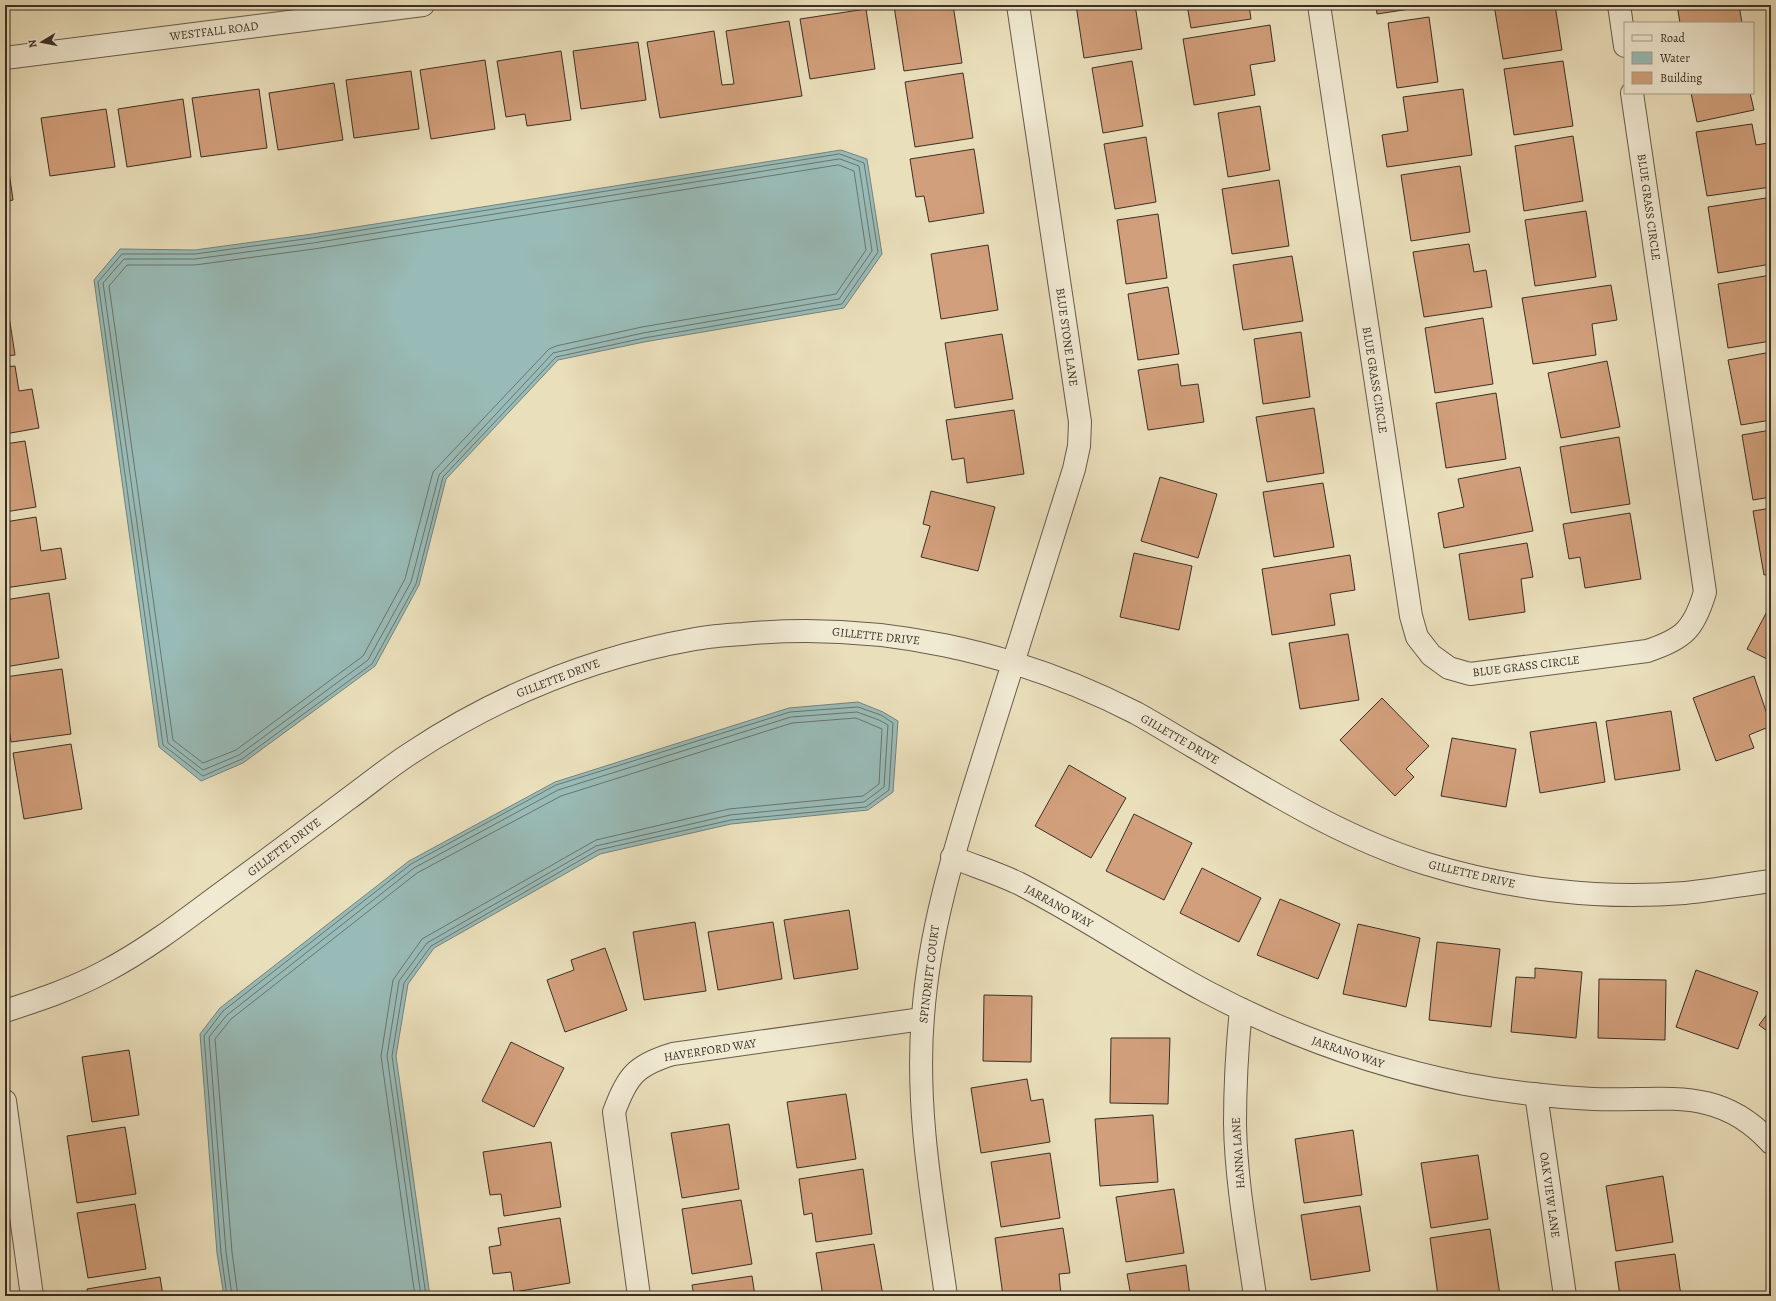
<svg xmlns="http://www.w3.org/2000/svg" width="1776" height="1301" font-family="Alegreya,serif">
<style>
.water{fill:#99bbb7;stroke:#73837d}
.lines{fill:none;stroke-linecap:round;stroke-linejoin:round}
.shore{stroke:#6a756e;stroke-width:1}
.building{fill:#d19f7b;stroke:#3b2f26}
.minor-casing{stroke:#675b4b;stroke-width:24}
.minor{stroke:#f1ead3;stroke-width:22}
.labels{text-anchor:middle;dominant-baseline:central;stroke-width:3;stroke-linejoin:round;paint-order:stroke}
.street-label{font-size:12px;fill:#3b2f26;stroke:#f1ead3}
</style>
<rect width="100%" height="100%" fill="#eadfbb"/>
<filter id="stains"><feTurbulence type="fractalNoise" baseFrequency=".005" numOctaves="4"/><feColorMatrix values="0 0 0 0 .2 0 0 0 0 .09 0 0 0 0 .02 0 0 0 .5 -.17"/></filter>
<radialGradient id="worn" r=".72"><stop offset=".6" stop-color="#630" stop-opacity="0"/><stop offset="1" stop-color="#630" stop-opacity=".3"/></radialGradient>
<path class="water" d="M841,150L867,159L882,254L844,308L644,342L558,360L446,479L419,585L375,666L243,763L201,781L159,747L94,280L120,249L195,250L312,234Z
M858,702L883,712L898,721L893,792L868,810L731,824L600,854L434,948L408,984L396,1056L430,1296H224L217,1253L200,1034L220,1008L409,861L555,782L789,708Z"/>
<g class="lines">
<path class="shore" d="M840,154L864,163L878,252L842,304L644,338L556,357L443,477L416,584L372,664L242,759L203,776L163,745L98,282L122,254H195L312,238Z
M840,159L859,166L872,251L839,299L643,333L553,353L439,475L411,582L368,660L239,755L203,770L168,743L103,283L124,259H195L313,243Z
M839,165L854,171L866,250L836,294L642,327L556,346L549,349L433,472L405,579L363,656L236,750L203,763L173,740L109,286L127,265H195L314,249Z
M227,1296L221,1253L204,1036L223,1011L411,864L556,785L790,712L858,707L881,715L893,723L889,790L866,807L731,820L598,850L431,946L404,983L392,1056L426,1296
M232,1296L226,1252L209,1037L227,1015L414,868L558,790L791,717L857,712L879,720L888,725L884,787L864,802L730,815L596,846L427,943L399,981L387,1056L421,1296
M238,1296L232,1252L215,1039L231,1019L417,873L561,796L792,723L856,718L882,729L879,784L863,796L729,809L596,840L422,939L393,980L381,1056L415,1296"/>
</g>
<path class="building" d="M903,5H953L962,63L904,71L894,6Z
M1076,5H1135L1142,49L1084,58Z
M1187,5H1249L1251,19L1191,28Z
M1376,5H1436L1377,14Z
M1494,5H1555L1562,50L1503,59Z
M1677,5H1739L1742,23H1680Z
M866,9L875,69L810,79L800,19Z
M1429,17L1438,82L1397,88L1388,23Z
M789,21L802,96L660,118L647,42L714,31L722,85L734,84L726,31Z
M1270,25L1275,61L1250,65L1255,95L1194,105L1183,39Z
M638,42L646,100L581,109L573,51Z
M561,51L571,120L527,126L525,114L506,117L497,61Z
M485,60L495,129L431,139L420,70Z
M1132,61L1143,126L1103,133L1092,68Z
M1563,61L1573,126L1514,135L1504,69Z
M411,71L419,129L354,138L346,80Z
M963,73L973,138L915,147L905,82Z
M334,83L343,140L278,150L269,93Z
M259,89L267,148L201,157L192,98Z
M1463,89L1472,155L1387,167L1382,135L1408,131L1403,97Z
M1691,93H1750L1754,110L1697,122Z
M183,99L191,157L127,167L118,109Z
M1260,106L1270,170L1228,177L1218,113Z
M106,109L115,167L50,176L41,118Z
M1752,124L1756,145L1768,143L1771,162V187L1707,196L1696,132Z
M1573,136L1583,201L1524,211L1515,146Z
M1146,137L1156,202L1115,209L1104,144Z
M5,143L13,200L5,202Z
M974,149L984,213L929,222L924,196L916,197L910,159Z
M1460,166L1470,232L1411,241L1401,175Z
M1279,180L1289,246L1232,254L1222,189Z
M1766,198L1771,229V264L1718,273L1708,207Z
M1586,211L1596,277L1535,286L1525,220Z
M1158,214L1167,278L1126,284L1117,220Z
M1469,244L1474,272L1486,270L1492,307L1424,317L1413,252Z
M988,245L998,310L941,319L931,254Z
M1292,256L1303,321L1243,330L1233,265Z
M1771,275V341L1728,348L1718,284Z
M1611,285L1617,320L1592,324L1596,355L1533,364L1522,298Z
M1168,287L1179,354L1138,360L1128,294Z
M5,290L15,355L5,356Z
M1483,318L1493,384L1435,393L1425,328Z
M1301,332L1310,397L1263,404L1254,339Z
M1002,334L1013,399L955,408L945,343Z
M1771,352V420L1741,425L1728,360Z
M1607,361L1620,427L1561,438L1548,373Z
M1178,364L1181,386L1198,384L1204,422L1148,430L1138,370Z
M15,366L19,391L32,389L39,428L5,434V367Z
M1496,393L1506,459L1446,468L1436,403Z
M1314,408L1324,473L1267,482L1256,417Z
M1014,410L1024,474L967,483L964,458L952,460L946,420Z
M1771,430V497L1753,500L1742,435Z
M1619,437L1630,504L1571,513L1560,447Z
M25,441L36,507L5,512V444Z
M1520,467L1533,531L1444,548L1438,513L1464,507L1458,479Z
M1160,477L1217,494L1198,558L1141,541Z
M1323,483L1334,547L1274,557L1263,492Z
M931,491L995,507L978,571L921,557L930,526L923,524Z
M1771,508V574L1764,575L1753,511Z
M1630,513L1641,579L1585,588L1580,557L1569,559L1563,524Z
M36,517L41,551L61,548L66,579L5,588V522Z
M1527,543L1533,577L1521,579L1525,612L1469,620L1459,554Z
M1134,553L1192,566L1179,630L1120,617Z
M1350,555L1355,590L1330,594L1335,625L1272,635L1262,569Z
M49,593L59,658L5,667V600Z
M1771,604V661L1747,649Z
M1348,634L1359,700L1300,709L1289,643Z
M62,669L71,734L11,742L5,698V677Z
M1754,676L1771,726L1749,735L1754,748L1716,761L1693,698Z
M1382,698L1429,746L1406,769L1414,777L1395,796L1340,740Z
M1671,711L1680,770L1615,780L1606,721Z
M1596,722L1605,782L1540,793L1530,732Z
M1452,738L1516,749L1506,807L1441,796Z
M71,744L82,809L24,819L13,753Z
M1069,765L1126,798L1091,858L1035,826Z
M1134,814L1192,843L1164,900L1106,871Z
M1202,868L1261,898L1239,942L1180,913Z
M1280,899L1340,924L1318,979L1257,955Z
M849,910L858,969L794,979L784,920Z
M695,922L706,991L644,1000L633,932Z
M773,922L782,979L718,990L708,932Z
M1358,924L1420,938L1406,1007L1343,994Z
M1437,942L1500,949L1491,1027L1429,1020Z
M605,948L627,1010L565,1032L547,980L574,970L571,960Z
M1535,968L1582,972L1576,1038L1511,1032L1516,977L1535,978Z
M1696,970L1758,992L1738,1049L1676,1027Z
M1599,979L1666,980L1665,1040L1598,1038Z
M984,995L1032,996L1031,1062L983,1061Z
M1771,1009V1034L1759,1025Z
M1111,1038H1170L1168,1104L1110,1103Z
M511,1042L564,1068L534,1127L482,1101Z
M129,1050L139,1115L92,1122L82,1057Z
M1027,1079L1031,1101L1043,1099L1050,1142L981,1153L971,1088Z
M846,1094L856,1159L797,1168L787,1102Z
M1153,1115L1158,1182L1100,1186L1095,1119Z
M729,1124L739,1189L682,1198L671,1133Z
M125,1127L136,1194L77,1203L67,1136Z
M1353,1130L1362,1195L1304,1203L1295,1139Z
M551,1142L561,1207L504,1216L501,1194L490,1195L483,1152Z
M1050,1153L1060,1218L1001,1227L991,1162Z
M1478,1155L1488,1219L1431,1228L1421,1163Z
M863,1169L872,1234L816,1242L812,1213L804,1215L799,1179Z
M1663,1176L1673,1242L1616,1251L1606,1186Z
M1174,1189L1184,1253L1126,1262L1116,1197Z
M741,1200L752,1264L692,1274L682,1209Z
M135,1204L146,1269L88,1278L77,1213Z
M1360,1206L1370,1271L1311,1280L1301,1215Z
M560,1218L570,1283L514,1292L511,1272L493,1274L489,1247L501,1245L498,1228Z
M1063,1228L1070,1273L1059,1274L1061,1295L1003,1296L995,1238Z
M1490,1229L1500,1295L1438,1296L1430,1238Z
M874,1244L883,1296H823L816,1253Z
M1675,1254L1681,1296H1620L1615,1262Z
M1186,1265L1190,1296H1131L1127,1274Z
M752,1276L755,1296H694L692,1285Z
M160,1277L163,1296H88L87,1289Z"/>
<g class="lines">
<defs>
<path id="minor" d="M1319,5L1411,616L1417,637L1431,655L1449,668L1470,674L1647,651C1684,639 1694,629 1705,592L1632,93
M1619,5L1625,46
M5,58L423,5
M952,857C974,866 997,873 1018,883C1083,916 1143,958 1207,992C1288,1035 1375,1066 1465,1084C1507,1092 1551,1097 1593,1099C1663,1102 1718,1084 1771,1143
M1241,1009C1237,1048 1235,1086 1235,1124C1236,1181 1247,1240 1255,1296
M5,1011C39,1000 72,989 104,972C144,951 180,924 216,897C260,865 304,832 348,799C369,784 389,767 411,753C497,696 593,657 695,639C711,636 727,635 743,634C879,621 1015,651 1136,713C1156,724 1175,736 1194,747C1269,791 1343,838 1427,864C1509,889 1599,900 1685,893C1714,890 1742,885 1771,881
M1536,1094L1565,1296
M5,1101L32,1296
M639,1296L614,1112C627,1076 636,1065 673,1054L922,1019
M946,1296C933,1204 915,1109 923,1016C930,921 959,836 987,746C1016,654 1045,562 1074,469L1079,446L1080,422L1018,5"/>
</defs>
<use href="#minor" class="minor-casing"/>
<use href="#minor" class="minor"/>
</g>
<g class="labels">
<g class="street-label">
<text transform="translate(214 31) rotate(-7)">WESTFALL ROAD</text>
<text transform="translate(1649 207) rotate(82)">BLUE GRASS CIRCLE</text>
<text transform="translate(1067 337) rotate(82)">BLUE STONE LANE</text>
<text transform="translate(1375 380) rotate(81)">BLUE GRASS CIRCLE</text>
<text transform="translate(876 636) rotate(6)">GILLETTE DRIVE</text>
<text transform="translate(1526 666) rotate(-7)">BLUE GRASS CIRCLE</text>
<text transform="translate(558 678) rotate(-21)">GILLETTE DRIVE</text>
<text transform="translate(1180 739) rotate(30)">GILLETTE DRIVE</text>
<text transform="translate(284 847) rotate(-37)">GILLETTE DRIVE</text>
<text transform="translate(1472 874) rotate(13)">GILLETTE DRIVE</text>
<text transform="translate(1059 906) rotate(29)">JARRANO WAY</text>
<text transform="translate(929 974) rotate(-83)">SPINDRIFT COURT</text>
<text transform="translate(710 1050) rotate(-9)">HAVERFORD WAY</text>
<text transform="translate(1348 1052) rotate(19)">JARRANO WAY</text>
<text transform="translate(1238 1153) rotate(-94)">HANNA LANE</text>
<text transform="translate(1550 1195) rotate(82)">OAK VIEW LANE</text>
</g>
</g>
<rect width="1776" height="1301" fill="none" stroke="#eadfbb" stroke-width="20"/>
<rect x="6" y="6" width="1764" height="1289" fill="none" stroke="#3b2f26" stroke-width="2"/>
<rect x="10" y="10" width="1756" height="1281" fill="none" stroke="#3b2f26"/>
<rect x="1624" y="22" width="130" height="72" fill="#f1ead3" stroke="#a89f8e"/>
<rect x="1632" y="35" width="20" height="6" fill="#f1ead3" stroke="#a89f8e"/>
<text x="1660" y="42" font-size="12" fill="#3b2f26">Road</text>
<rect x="1632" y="52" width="20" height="12" fill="#99bbb7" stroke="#a89f8e"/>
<text x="1660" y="62" font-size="12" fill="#3b2f26">Water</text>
<rect x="1632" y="72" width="20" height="12" fill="#d19f7b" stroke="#a89f8e"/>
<text x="1660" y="82" font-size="12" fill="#3b2f26">Building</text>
<g transform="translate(42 42) rotate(260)" stroke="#f1ead3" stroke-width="3" paint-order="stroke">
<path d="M0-3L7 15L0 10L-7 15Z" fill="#3b2f26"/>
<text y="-6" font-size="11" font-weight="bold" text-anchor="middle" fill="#3b2f26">N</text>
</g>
<rect width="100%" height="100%" filter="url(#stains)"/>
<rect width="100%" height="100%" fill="url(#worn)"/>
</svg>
